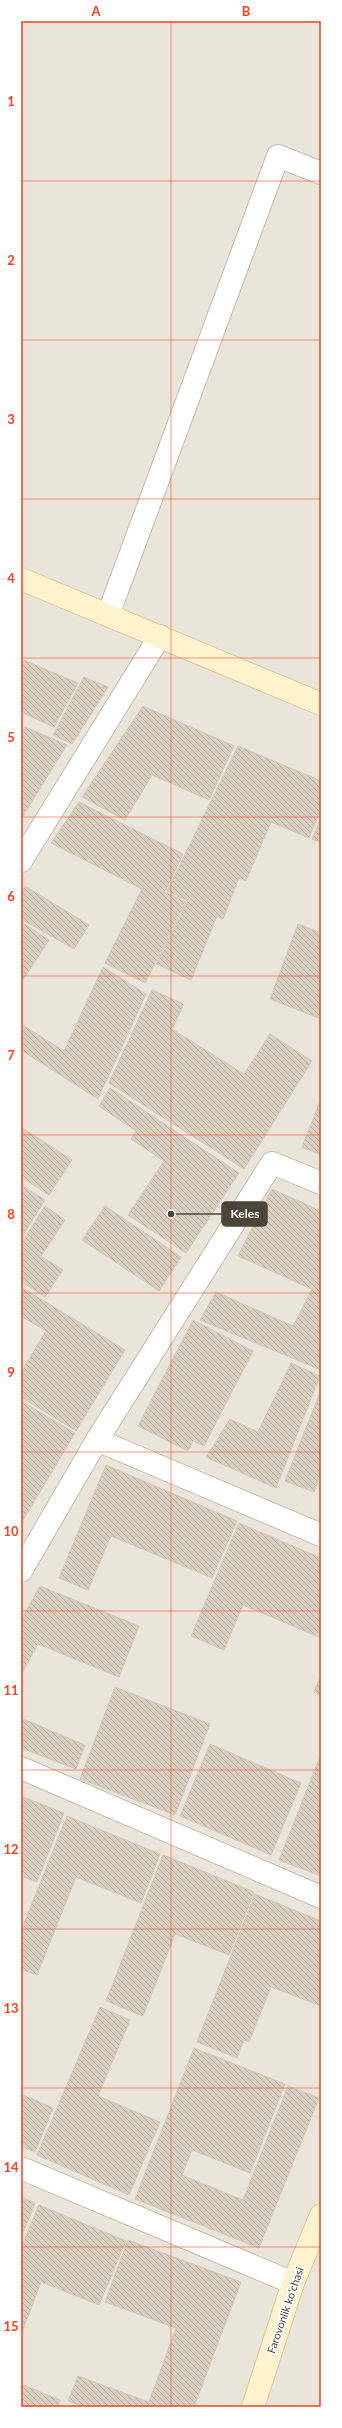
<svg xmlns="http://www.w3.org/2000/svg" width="342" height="2428" font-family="Lato,sans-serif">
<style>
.residential{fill:#eae5da}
.building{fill:url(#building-back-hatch);stroke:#d3c7b4}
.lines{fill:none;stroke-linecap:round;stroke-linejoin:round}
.street-casing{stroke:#c2bbae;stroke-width:24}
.secondary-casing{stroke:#d6c79b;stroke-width:24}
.street{stroke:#fff;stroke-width:22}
.secondary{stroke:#fff3cd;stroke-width:22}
.grid{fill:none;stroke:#fc3f1d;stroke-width:1;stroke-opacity:0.55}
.labels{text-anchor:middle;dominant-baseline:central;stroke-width:3.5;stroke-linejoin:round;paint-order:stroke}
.street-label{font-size:11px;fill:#4b4439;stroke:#fff}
.leader{fill:none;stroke:#4b4439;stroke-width:1.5}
.callout-dot{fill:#4b4439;stroke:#fff;stroke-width:1.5}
.callout{fill:#4b4439;stroke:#4b4439;stroke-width:1.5}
.callout-label{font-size:12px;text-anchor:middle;font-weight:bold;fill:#fff}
.neatline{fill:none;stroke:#fc3f1d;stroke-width:1.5}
.grid-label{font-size:13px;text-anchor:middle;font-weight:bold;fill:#fc3f1d}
</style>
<defs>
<pattern id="building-back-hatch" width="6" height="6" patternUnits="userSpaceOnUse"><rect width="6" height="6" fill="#d8cfc1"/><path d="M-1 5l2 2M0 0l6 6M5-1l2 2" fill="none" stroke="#b1aa9e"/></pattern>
</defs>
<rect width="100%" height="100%" fill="#f6f3ec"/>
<path class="residential" d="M21,21H321V2407H21Z"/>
<path class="building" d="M21,659L78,683L54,727L21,712Z
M84,677L108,687L72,744L53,735Z
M143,706L234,746L209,800L152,775L125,820L82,797Z
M25,727L67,745L21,819V734Z
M238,746L321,781V809L309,838L271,822L246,881L239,878L223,919L217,916L191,980L156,964L188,901L167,891Z
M79,802L183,854L165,892L186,902L145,983L105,963L142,889L51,843Z
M321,818V842L312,839Z
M25,886L89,925L74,949L21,919V891Z
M21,922L49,940L21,983Z
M298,924L321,933V1019L270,999Z
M103,967L146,994L98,1099L21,1050V1024L64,1051Z
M152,990L184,1004L172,1029L244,1074L270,1034L312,1061L244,1169L109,1083Z
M110,1088L239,1173L186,1253L128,1215L164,1161L131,1139L136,1131L99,1106Z
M321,1099V1155L302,1147Z
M21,1127L72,1160L49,1195L21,1177Z
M24,1187L45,1200L21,1238V1192Z
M272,1189L321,1211V1370L200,1320L216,1292L293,1326L312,1289L238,1256Z
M45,1206L65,1220L41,1256L63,1270L45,1297L21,1281V1244Z
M105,1206L181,1257L159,1291L82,1240Z
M21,1287L125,1350L76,1431L21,1397V1372L46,1331L21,1316Z
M193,1320L253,1351L204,1446L193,1441L188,1451L138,1426Z
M291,1363L320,1376L276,1488L206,1457L230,1419L258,1432Z
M321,1390V1473L314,1492L285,1481Z
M21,1401L75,1433L22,1522H21Z
M106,1465L237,1521L212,1578L111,1536L88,1590L59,1578Z
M239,1523L321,1558V1638L243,1605L224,1650L191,1636Z
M40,1586L139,1626L119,1677L38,1644L21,1675V1620Z
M321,1675V1696L314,1692Z
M115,1687L210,1724L175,1815L80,1779Z
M21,1718L85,1745L76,1769L21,1748Z
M210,1744L301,1783L271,1855L180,1816Z
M321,1754V1876L279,1860Z
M21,1796L64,1813L37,1882L21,1876Z
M67,1816L160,1854L141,1903L76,1877L37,1975L21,1969V1931Z
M163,1855L254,1892L229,1955L175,1934L143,2016L106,2001Z
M255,1894L321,1921V2006L271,1987L249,2042L244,2040L237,2058L197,2042Z
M100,2007L130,2020L98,2096L160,2122L129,2195L37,2155Z
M194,2048L285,2084L250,2173L192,2150L182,2175L243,2200L288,2086L319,2098L259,2248L135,2199Z
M21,2094L53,2108L35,2152L21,2146Z
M21,2197L35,2203L21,2238Z
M39,2205L126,2241L99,2305L41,2282L21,2335V2248Z
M128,2240L241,2282L194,2407H84L68,2401L78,2376L149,2402L176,2328L105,2302Z
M21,2384L60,2400L58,2407H21Z"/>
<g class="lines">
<defs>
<path id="street" d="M108,615L278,156L321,173
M21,861L160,636
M97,1440L321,1535
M21,1571L97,1440L272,1163L321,1183
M21,1768L321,1897
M21,2168L293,2283"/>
<path id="secondary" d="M21,579L321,704
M253,2407L293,2283L321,2215"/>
</defs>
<use href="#street" class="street-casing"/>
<use href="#secondary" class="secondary-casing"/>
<use href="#street" class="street"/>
<use href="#secondary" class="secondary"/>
</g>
<path class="grid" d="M171,21V2407M21,181H321M21,340H321M21,499H321M21,658H321M21,817H321M21,976H321M21,1135H321M21,1293H321M21,1452H321M21,1611H321M21,1770H321M21,1929H321M21,2088H321M21,2247H321"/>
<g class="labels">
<g class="street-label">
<text transform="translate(285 2310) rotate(-71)">Farovonlik koʻchasi</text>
</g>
</g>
<path class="leader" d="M171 1214L222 1214"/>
<circle class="callout-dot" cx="171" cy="1214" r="4"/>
<rect class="callout" x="222" y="1202" width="45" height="24" rx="4"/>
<g class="callout-label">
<text x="245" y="1218">Keles</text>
</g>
<rect width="342" height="2428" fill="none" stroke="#ffffff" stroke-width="44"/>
<rect x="22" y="22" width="298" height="2384" class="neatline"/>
<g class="grid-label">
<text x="96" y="16">A</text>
<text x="246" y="16">B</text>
<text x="11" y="106">1</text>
<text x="11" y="265">2</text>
<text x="11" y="424">3</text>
<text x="11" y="583">4</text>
<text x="11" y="742">5</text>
<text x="11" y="901">6</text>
<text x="11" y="1060">7</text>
<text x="11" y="1219">8</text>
<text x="11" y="1377">9</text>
<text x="11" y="1536">10</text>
<text x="11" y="1695">11</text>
<text x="11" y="1854">12</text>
<text x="11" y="2013">13</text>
<text x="11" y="2172">14</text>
<text x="11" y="2331">15</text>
</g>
</svg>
